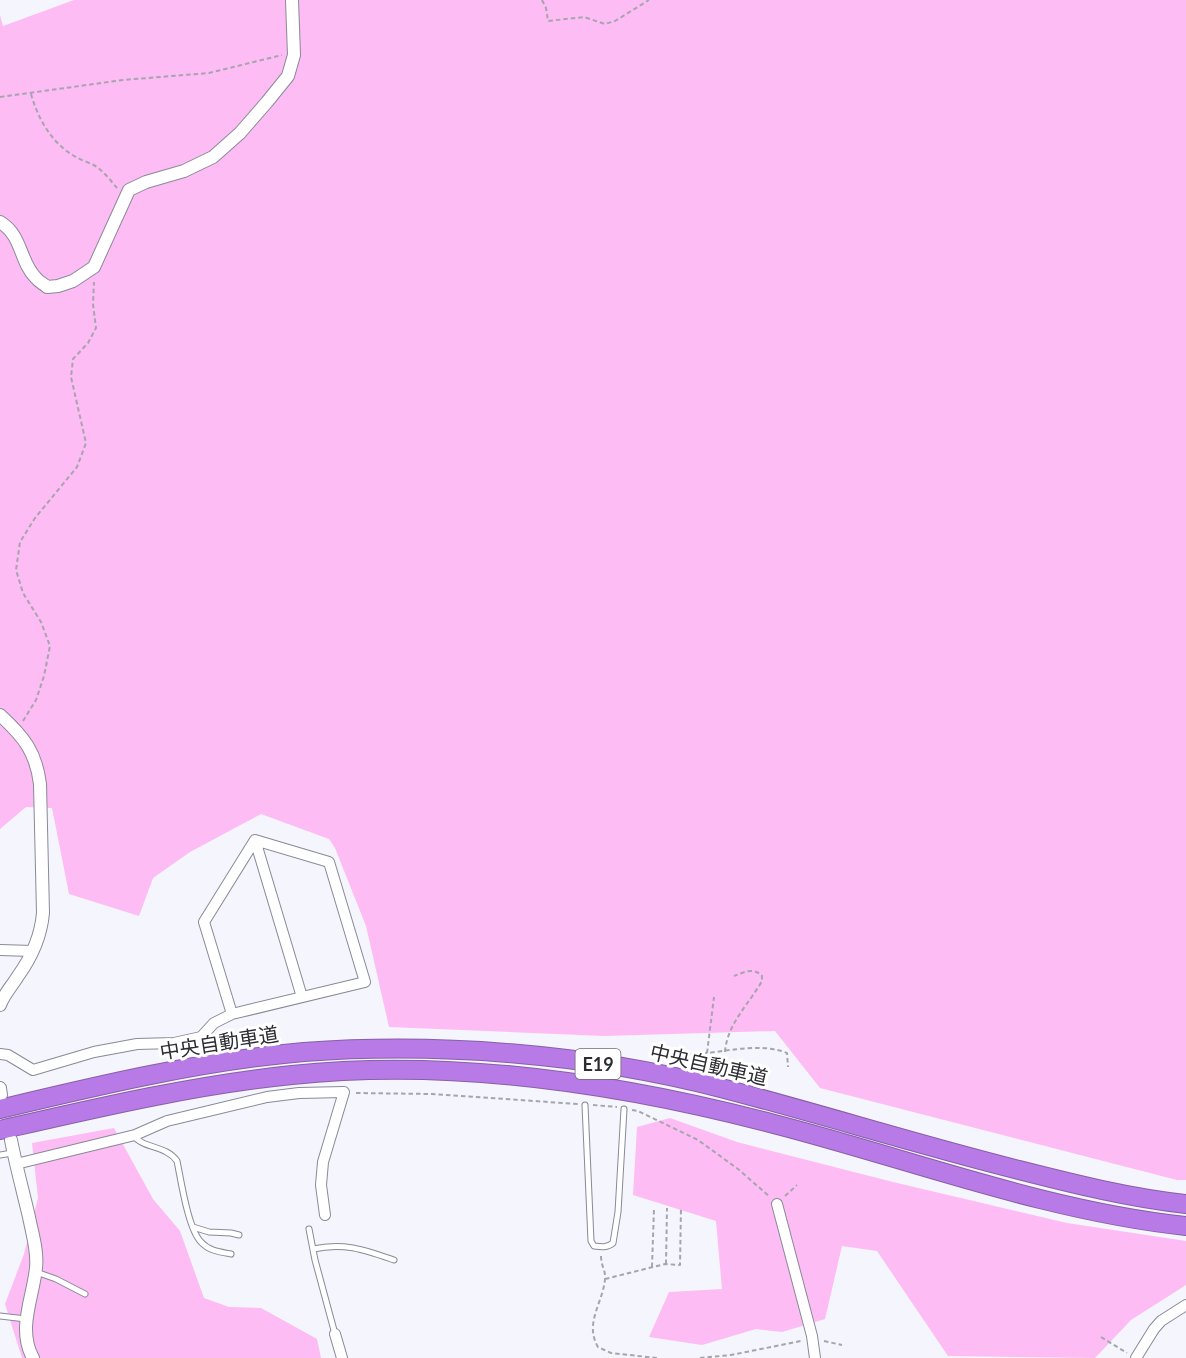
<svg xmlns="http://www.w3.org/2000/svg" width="1186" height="1358" font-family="Lato,'Noto Sans JP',sans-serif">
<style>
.green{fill:#fdbcf4}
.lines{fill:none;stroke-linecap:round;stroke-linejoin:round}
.service-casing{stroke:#898999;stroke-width:7}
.minor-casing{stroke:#898999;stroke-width:12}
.tertiary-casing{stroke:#898999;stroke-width:14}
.motorway-casing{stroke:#875fa7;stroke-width:20}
.path{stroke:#a5a5ad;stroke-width:2;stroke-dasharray:4.5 3;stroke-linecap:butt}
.service{stroke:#fff;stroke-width:5}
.minor{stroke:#fff;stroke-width:10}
.tertiary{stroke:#fff;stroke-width:12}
.motorway{stroke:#b87ae6;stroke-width:18}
.labels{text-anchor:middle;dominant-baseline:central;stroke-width:6;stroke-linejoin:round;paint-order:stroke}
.shield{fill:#fff;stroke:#6b6b70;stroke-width:1.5}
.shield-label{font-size:18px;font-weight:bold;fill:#2c2c33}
.street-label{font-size:20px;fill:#2c2c33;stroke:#fff}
</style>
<rect width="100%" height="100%" fill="#f5f5fd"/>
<path class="green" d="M74,0H1186V1180H1177L820,1088L775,1031L604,1036L389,1027L366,926L335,848L329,839L261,814L190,852L153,878L139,916L69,894L52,808L26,807L0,829V15L3,26Z
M670,1118L737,1142L893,1182L1067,1223L1186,1241V1285L1131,1320L1095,1358L948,1356L877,1251L842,1246L825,1319L782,1332L756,1329L702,1345L649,1337L669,1292L722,1289L716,1221L633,1195L637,1127Z
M114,1128L153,1199L180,1231L204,1298L229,1307L261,1308L317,1339L321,1358H22L5,1304L24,1254L38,1198L32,1143Z"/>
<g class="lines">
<defs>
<path id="service" d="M585,1105L591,1241L594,1246C601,1247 607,1248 613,1243L618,1212L624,1109
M133,1135C143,1149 166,1145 177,1161C181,1180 188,1229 201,1242C209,1251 220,1252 231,1254
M0,1155L12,1153
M193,1227L209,1232L231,1233L239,1235
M309,1229L315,1260L335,1334
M313,1249C344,1242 365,1250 394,1260
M36,1272L56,1279L85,1294
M0,1316L26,1319"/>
<path id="minor" d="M255,840L302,997
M0,950L32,951
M0,1054L8,1055L33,1070L94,1052L137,1044L174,1043L201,1037L214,1023L232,1014L204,922L255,840L329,862L365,982L232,1014
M16,1164L135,1135L167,1121L267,1097L299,1093L344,1092L323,1162L321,1185L325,1215
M777,1204L812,1336L815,1358
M335,1334L342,1358
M1136,1358L1154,1329L1161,1321L1186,1305"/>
<path id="tertiary" d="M0,222C23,236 19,261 36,278C39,282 44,284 47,287L58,286L73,281L94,267L129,190L146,182L184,171L213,157L240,133L267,102L288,76L294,55L292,0
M0,715C24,737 36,752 40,784L43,913C41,936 31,958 18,976C12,986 4,994 0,1005
M0,1088L1,1095
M11,1140C16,1166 23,1191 29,1217C32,1233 38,1251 36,1268C33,1298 17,1329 33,1358"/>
<path id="motorway" d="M0,1109C100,1085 201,1061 304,1052C439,1042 590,1054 721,1088C821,1114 919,1145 1019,1170C1074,1184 1130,1198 1186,1204
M0,1130C96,1108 194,1085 292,1075C453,1058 618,1083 774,1124C910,1159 1045,1211 1186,1226"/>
</defs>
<use href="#service" class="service-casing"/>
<use href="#minor" class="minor-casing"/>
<use href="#tertiary" class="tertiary-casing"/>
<use href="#motorway" class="motorway-casing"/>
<path class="path" d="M542,0L546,8L548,21L584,17L605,24L615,21L649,0
M31,94C38,119 52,144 76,157C83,161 91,163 97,167C105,173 111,181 117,188
M0,97L123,80L209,73L282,55
M23,721L36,700L44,676L50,646L41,622L23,593L16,570L20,542L35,518L77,467L86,443L71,377L73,359L88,343L96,328L93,304L94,282
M673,1052C681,1053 689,1054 697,1054C725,1052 760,1042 787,1053L788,1067
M725,1052C727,1024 749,1004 762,981V976C754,967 744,972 734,976
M707,1053L714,997
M356,1093L432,1094L578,1104
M593,1105L617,1107
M632,1110L638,1111L698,1140L738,1169L770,1197
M785,1196L797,1185
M601,1256C601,1266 606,1271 605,1279C603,1303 584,1323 598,1347L611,1353L657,1358
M666,1264L667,1208
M652,1267L654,1208
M605,1279L665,1264L680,1265L681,1207
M1101,1337L1127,1353
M824,1341L842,1345
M700,1358L731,1355L801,1341"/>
<use href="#service" class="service"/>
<use href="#minor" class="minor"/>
<use href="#tertiary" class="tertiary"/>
<use href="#motorway" class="motorway"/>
</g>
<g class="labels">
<rect class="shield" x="575.5" y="1049" width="45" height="30" rx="4.5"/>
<g class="shield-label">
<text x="598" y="1064">E19</text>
</g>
<g class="street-label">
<text transform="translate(219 1042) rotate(-9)">中央自動車道</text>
<text transform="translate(709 1064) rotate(13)">中央自動車道</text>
</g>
</g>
</svg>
